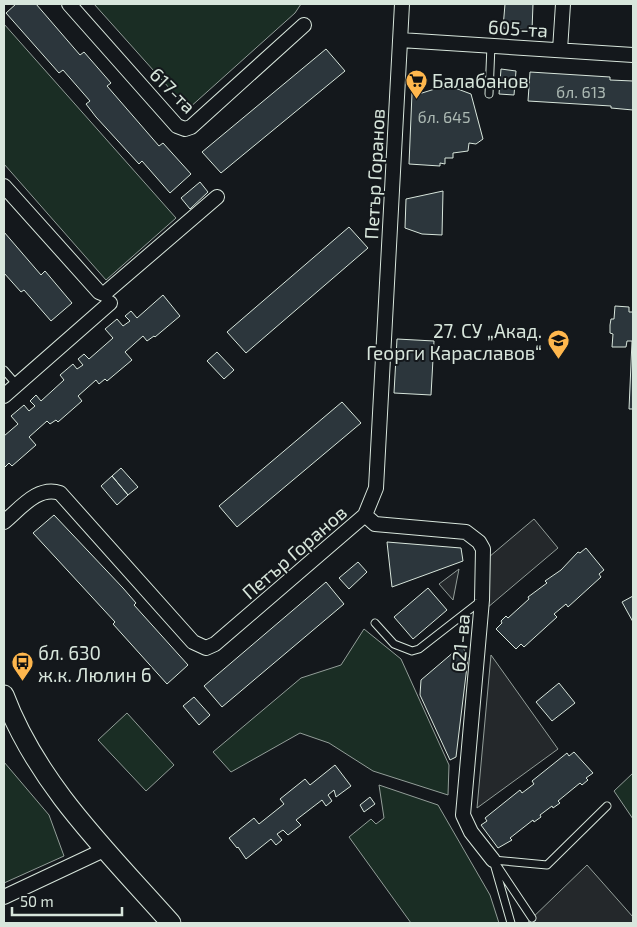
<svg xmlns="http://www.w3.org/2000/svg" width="637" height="927" font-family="'Exo 2',sans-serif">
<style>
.green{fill:#1a2d24;stroke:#939e99}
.parking{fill:#24282b;stroke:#939e99}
.building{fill:#2c363c;stroke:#d8e6dc}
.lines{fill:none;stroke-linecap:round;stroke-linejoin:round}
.lane-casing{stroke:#d8e6dc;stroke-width:9}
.street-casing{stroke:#d8e6dc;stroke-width:16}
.secondary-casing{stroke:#d8e6dc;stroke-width:21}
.lane{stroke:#14181c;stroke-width:7}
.street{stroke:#14181c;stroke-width:14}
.secondary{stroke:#14181c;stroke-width:19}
.labels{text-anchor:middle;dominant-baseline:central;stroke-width:4;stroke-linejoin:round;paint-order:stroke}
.number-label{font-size:16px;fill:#adbab4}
.street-label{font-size:19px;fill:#d8e6dc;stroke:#14181c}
.poi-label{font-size:19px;fill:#d8e6dc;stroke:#14181c;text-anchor:start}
</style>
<rect width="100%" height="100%" fill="#14181c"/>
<path class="green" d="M94,4H301L295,13L188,109Z
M4,24L176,218L106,280L4,164Z
M364,629L401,659L449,765L448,795L373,771L329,743L300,733L231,772L213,752L301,678L341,665Z
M127,713L174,765L146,791L98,740Z
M4,762L49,815L64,856L4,883Z
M633,773V819L614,791Z
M379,785L438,805L490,895L499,923H411L349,837L371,819L376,824L384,818Z"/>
<path class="parking" d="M534,519L558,548L487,608L489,557Z
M459,569L453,600L439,584Z
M491,655L558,749L477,808Z
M587,865L633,917V923H527Z"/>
<path class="building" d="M16,4H36L80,55L84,52L111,83L107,86L159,146L163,143L191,174L170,193L142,161L139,164L96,117L86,104L90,101L63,70L59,73L6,13Z
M505,4H533L532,30L503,28Z
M326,49L345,71L221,173L202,152Z
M501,69L516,71L514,95L499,94Z
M530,72L610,77V80L633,81V110L611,108V106L528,101Z
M438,88H455L471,94L483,139L476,144L469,143L468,151L453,153V158H445V164L440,163V166L409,164L412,93H422Z
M200,182L208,192L190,209L181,198Z
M443,191L442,235L422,234L405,228L406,199Z
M349,227L368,248L246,353L227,332Z
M4,232L41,275L45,271L72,303L51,321L24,290L21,292L4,273Z
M163,295L180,316L155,337L154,336L147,341L143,336L125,352L132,360L107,381L105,379L99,384L96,380L78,396L82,401L58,422L56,420L50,424L47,421L29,437L36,445L12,466L9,463L4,468V436L18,424L11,416L24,405L29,411L35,406L30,401L36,395L41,401L64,380L60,375L73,364L77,369L83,365L78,359L84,354L89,359L113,338L105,329L117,319L123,326L130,321L125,316L131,311L137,318Z
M615,306L629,307V312H633V409H629L632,341H627L626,347H612L613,334L610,333V325L611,319H614Z
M397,339L434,341L431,395L394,393Z
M217,352L234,370L224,379L207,361Z
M342,402L361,423L237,527L219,506Z
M121,468L138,487L128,495L112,476Z
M112,476L128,495L117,505L101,486Z
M54,515L123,588L136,603L134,605L188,665L167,684L113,624L115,622L33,533Z
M387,542L461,548L463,561L392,587Z
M586,548L604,570L599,574L601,577L568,607L566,604L554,614L557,617L524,647L521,644L516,649L496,629L502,623L501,621L506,616L508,618L529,599L528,597L547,583L545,581L561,570L578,552L580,553Z
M358,562L367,572L349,589L339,578Z
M326,582L344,604L222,707L204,686Z
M428,588L447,610L413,639L394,617Z
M633,596V622L622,602Z
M462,645L468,658L456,757L450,760L420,695L421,680Z
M559,683L575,703L552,721L536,702Z
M194,697L210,715L199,725L183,706Z
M574,752L593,773L586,778L588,780L582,785L580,783L558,801L560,803L553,808L552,806L540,815L541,817L534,822L533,820L510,838L512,840L498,848L481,825L487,821L485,818L520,790L522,793L534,784L532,781L567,753L569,756Z
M335,765L351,786L336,797L334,790L328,795L332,801L326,806L322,800L296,820L301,825L288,835L283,830L277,834L282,840L276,845L271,839L246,859L238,847L237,848L229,838L254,818L259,824L284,804L280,799L305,779L310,785Z
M370,797L375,804L364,812L360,805Z"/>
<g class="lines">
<defs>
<path id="lane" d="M489,94L491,45
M4,370L17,385
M375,623L394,644L412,651L419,649L482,600
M498,867L532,918
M511,923L493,860L547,865L607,806"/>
<path id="street" d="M69,4L177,126L185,129L191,127L304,25
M400,40L633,55
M560,50L563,4
M4,186L99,292L104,294L217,197
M4,396L110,303
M365,515L375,524L466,532L479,542L483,549L482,600L463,815L471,832L493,860
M4,522C20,509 38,485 60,493L193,642L206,648L215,644L365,515L376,488L402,4
M4,897L106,849"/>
<path id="secondary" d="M4,695C37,784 109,853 171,923"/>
</defs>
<use href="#lane" class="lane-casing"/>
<use href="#street" class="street-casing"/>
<use href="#secondary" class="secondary-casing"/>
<use href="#lane" class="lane"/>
<use href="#street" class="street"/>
<use href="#secondary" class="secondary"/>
</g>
<defs>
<symbol id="supermarket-pin" viewBox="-11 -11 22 30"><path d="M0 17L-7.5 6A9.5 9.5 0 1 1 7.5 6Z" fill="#ffb74d" stroke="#14181c"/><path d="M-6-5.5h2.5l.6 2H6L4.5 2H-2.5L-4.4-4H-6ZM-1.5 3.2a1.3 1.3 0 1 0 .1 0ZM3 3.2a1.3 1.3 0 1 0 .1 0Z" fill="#111"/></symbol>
<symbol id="school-pin" viewBox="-11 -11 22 30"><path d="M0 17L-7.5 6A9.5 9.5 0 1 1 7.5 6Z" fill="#ffb74d" stroke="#14181c"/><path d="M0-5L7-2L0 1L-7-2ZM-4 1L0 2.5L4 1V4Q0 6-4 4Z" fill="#111"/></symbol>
<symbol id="bus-pin" viewBox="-11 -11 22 30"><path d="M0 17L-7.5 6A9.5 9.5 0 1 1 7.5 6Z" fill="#ffb74d" stroke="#14181c"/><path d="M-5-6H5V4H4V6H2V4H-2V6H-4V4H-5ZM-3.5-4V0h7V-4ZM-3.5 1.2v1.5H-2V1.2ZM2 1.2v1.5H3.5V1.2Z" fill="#111"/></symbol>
</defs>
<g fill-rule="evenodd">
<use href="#supermarket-pin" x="404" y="68" width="25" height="34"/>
<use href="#school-pin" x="546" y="328" width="25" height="34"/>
<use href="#bus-pin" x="10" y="650" width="25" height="34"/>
</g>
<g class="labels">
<g class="number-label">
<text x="581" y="91">бл. 613</text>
<text x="444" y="116">бл. 645</text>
</g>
<g class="street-label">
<text transform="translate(518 28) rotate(4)">605-та</text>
<text transform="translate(173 90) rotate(45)">617-та</text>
<text transform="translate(374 174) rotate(-87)">Петър Горанов</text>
<text transform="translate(294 552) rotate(-41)">Петър Горанов</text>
<text transform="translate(460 643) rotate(-85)">621-ва</text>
</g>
<g class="poi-label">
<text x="432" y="80">Балабанов</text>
<text x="542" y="330" text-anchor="end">27. СУ „Акад.<tspan x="542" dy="22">Георги Караславов“</tspan></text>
<text x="38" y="652">бл. 630<tspan x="38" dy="22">ж.к. Люлин 6</tspan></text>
</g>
</g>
<rect width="637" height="927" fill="none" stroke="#d8e6dc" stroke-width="10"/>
<path d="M12 907v8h110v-8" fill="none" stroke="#d8e6dc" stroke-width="2.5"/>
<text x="20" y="907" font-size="15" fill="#d8e6dc" stroke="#14181c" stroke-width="4" paint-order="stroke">50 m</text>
</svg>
